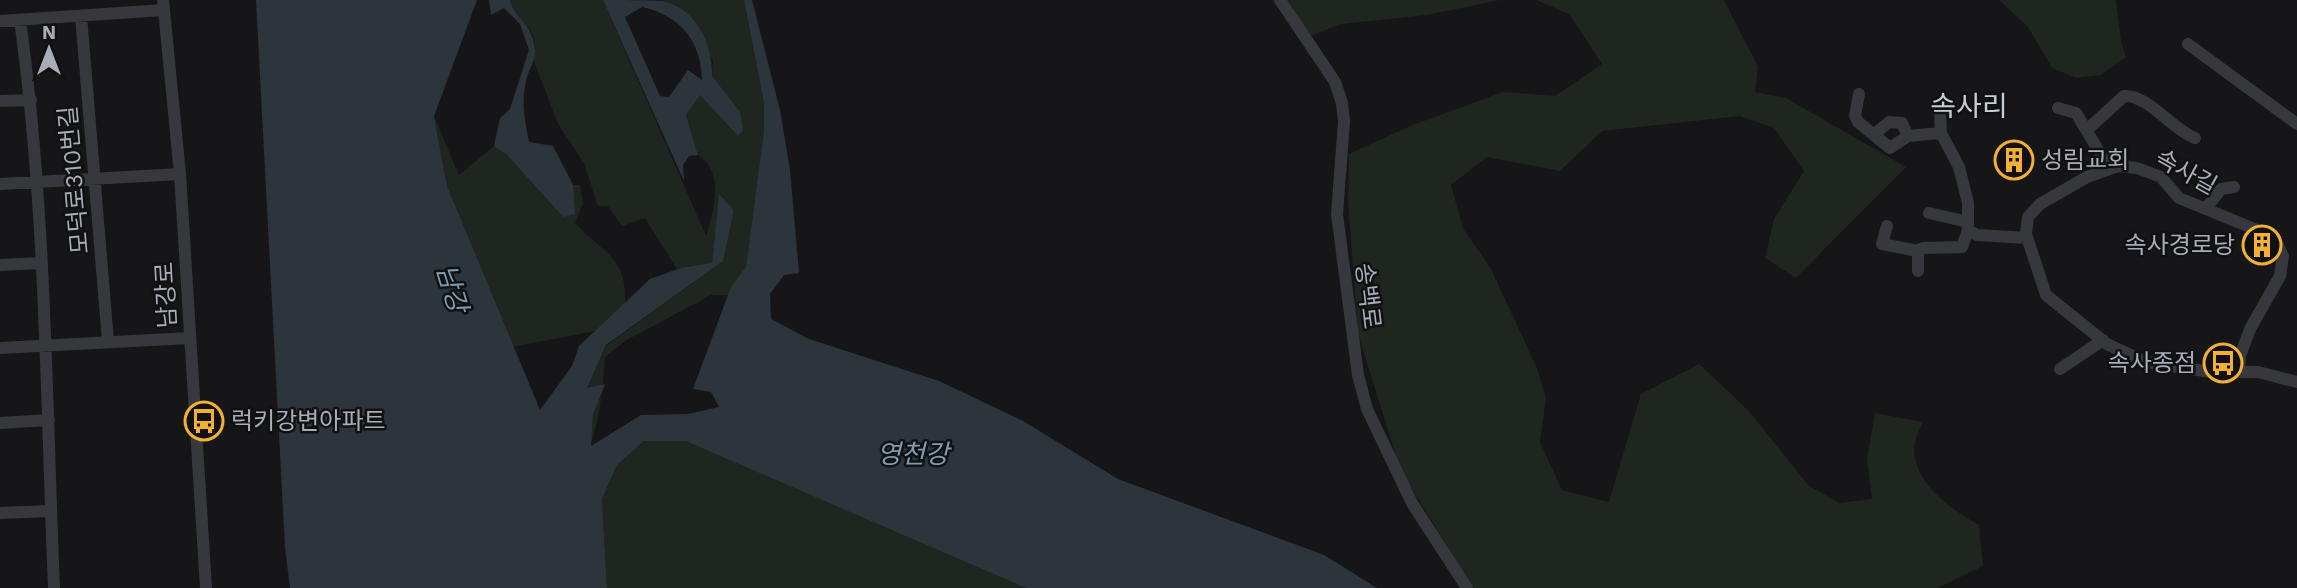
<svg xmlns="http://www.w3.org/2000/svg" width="2297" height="588" font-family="'Work Sans','Noto Sans KR',sans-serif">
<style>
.green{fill:#1e261f}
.water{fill:#2c353c;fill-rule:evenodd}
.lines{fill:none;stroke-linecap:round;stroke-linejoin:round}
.minor{stroke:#37383d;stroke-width:12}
.labels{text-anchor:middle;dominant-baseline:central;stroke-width:5;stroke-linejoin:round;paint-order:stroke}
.poi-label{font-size:24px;fill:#a8adb8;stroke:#111113;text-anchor:start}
.street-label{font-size:24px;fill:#a8adb8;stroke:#111113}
.water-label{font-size:26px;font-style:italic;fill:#7f9bb3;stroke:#111113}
.quarter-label{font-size:28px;fill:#c9ccd4;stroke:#111113}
</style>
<rect width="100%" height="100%" fill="#161618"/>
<path class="green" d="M510,0H603L706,236C714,211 725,172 698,155L686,115L700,94H724L712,76L713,60L675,5L661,0H744L764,103V130L746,267L728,295H711L625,341L605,357C602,392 601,412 590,447L593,415L605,385L586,389L606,346L723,261L734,210L719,195L712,264L677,269L645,218L622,226L608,206H598L584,163L558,124L533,59C543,29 515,20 510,0Z
M1288,0H1500L1427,15L1341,24L1310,36Z
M1536,0H1724L1758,67L1755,92L1786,98L1906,167L1796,278L1765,258L1774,219L1804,171L1774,128L1740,116L1602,131L1560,171L1487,157L1451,185L1463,228L1491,269L1537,368L1546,398L1540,442L1562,490L1609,502L1641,394L1699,364L1749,411L1808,485L1839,503L1872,499L1867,459L1875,413L1923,422C1920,429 1914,440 1914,448C1914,484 1951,509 1979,525L1983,566L1938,588H1473L1400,469L1358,334L1348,201L1349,154L1410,126L1503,92L1555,96L1602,64L1569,14Z
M1999,0H2116L2121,42L2126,57L2101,75L2076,78L2052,68L2028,27Z
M434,116L459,175L494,146L507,155L563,217L553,146L573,185H580L583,204L575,223C603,254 627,255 625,303L595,331L512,347L447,186Z
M644,441H686L711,450L1026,588H607L602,499L617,465Z"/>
<path class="water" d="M256,0H477L434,116L447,186L540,410L572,366L579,346L650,279L681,268L712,263L719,194L734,210L723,261L606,345L587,388L605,384L593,415L591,446L641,415L688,414L719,407L711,392L693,389L731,287L746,267L764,130V103L744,0H752L780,110L790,170L799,273L784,275L770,294L771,319L809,339L939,381L1023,421L1118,479L1324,555L1377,588H1026L686,441H644L617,465L602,499L607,588H290L285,547Z
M489,0H510C513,16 532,22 535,49C536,59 528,71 526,81C521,103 525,120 529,142L553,146L573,185L575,214L563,217L507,155L494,146L500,118L510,109L529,50L520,24L504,8L491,15Z
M603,0C622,0 645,0 663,1C697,9 713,45 712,76L740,112L743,130L738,136L700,95L686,115L698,155L689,156L683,165L684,181ZM642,7C681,16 701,41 702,80L688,70L669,97L660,96L625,17Z"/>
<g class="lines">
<path class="minor" d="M163,0L180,174L206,588
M1280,0L1335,82L1342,103L1344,122L1337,214L1358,375L1367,409L1412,503L1467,588
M81,16L108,341
M20,20C46,208 46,398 54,588
M0,21L164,10
M2188,44L2297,124
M1859,94L1855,116L1858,122L1890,148L1908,136L1941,133L1959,167L1968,203V230L1977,235L2027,238
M0,101L31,100
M2058,108L2076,113L2109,168
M1940,111L1941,133
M2088,129L2124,96C2147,94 2173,130 2195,138
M1876,133L1889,122L1902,123L1908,136
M0,184L180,174
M2207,207L2221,189L2234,187
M1929,213L1968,222
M1887,226L1882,244L1918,251L1923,248L1962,247L1968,230
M1918,251V271
M0,265L41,263
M0,348L190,338
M2060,369L2103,340
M2239,372L2240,356L2250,329L2280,276L2283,256L2274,237L2179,198L2161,177L2137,168L2118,166L2087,177L2040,204L2028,217L2026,234L2046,295L2107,344L2145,362L2211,372H2258L2297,382
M0,423L49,420
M0,513L50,511"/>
</g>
<defs>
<symbol id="building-ring" viewBox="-11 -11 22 22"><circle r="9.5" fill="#111113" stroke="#f2b134" stroke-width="1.5"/><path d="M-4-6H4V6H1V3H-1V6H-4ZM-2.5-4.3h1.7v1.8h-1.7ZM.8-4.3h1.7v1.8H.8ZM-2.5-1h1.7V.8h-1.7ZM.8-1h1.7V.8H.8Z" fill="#f2b134"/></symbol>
<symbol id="bus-ring" viewBox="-11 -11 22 22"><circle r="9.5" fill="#111113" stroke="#f2b134" stroke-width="1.5"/><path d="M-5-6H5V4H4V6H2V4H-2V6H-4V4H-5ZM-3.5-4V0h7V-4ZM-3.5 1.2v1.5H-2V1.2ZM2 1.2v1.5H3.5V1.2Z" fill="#f2b134"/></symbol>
</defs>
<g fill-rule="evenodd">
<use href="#building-ring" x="1992" y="138" width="44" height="44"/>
<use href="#building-ring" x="2240" y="223" width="44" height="44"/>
<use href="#bus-ring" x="2201" y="341" width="44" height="44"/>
<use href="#bus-ring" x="182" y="399" width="44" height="44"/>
</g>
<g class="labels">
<g class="poi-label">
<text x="2041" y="160">성림교회</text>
<text x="2235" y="245" text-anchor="end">속사경로당</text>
<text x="2196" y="363" text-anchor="end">속사종점</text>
<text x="231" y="421">럭키강변아파트</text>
</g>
<g class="street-label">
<text transform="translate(2186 172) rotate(29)">속사길</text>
<text transform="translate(74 180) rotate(-95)">모덕로310번길</text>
<text transform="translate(166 295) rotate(-93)">남강로</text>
<text transform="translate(1368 296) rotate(83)">송백로</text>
</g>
<g class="water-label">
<text transform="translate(452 288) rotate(73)">남강</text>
<text x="913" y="454">영천강</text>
</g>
<g class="quarter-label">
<text x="1969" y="106">속사리</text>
</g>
</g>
<g transform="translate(49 49)" stroke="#111113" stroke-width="5" paint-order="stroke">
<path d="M0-5L12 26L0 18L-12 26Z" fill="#a8adb8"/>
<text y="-10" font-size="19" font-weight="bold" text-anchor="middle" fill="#a8adb8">N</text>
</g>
</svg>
